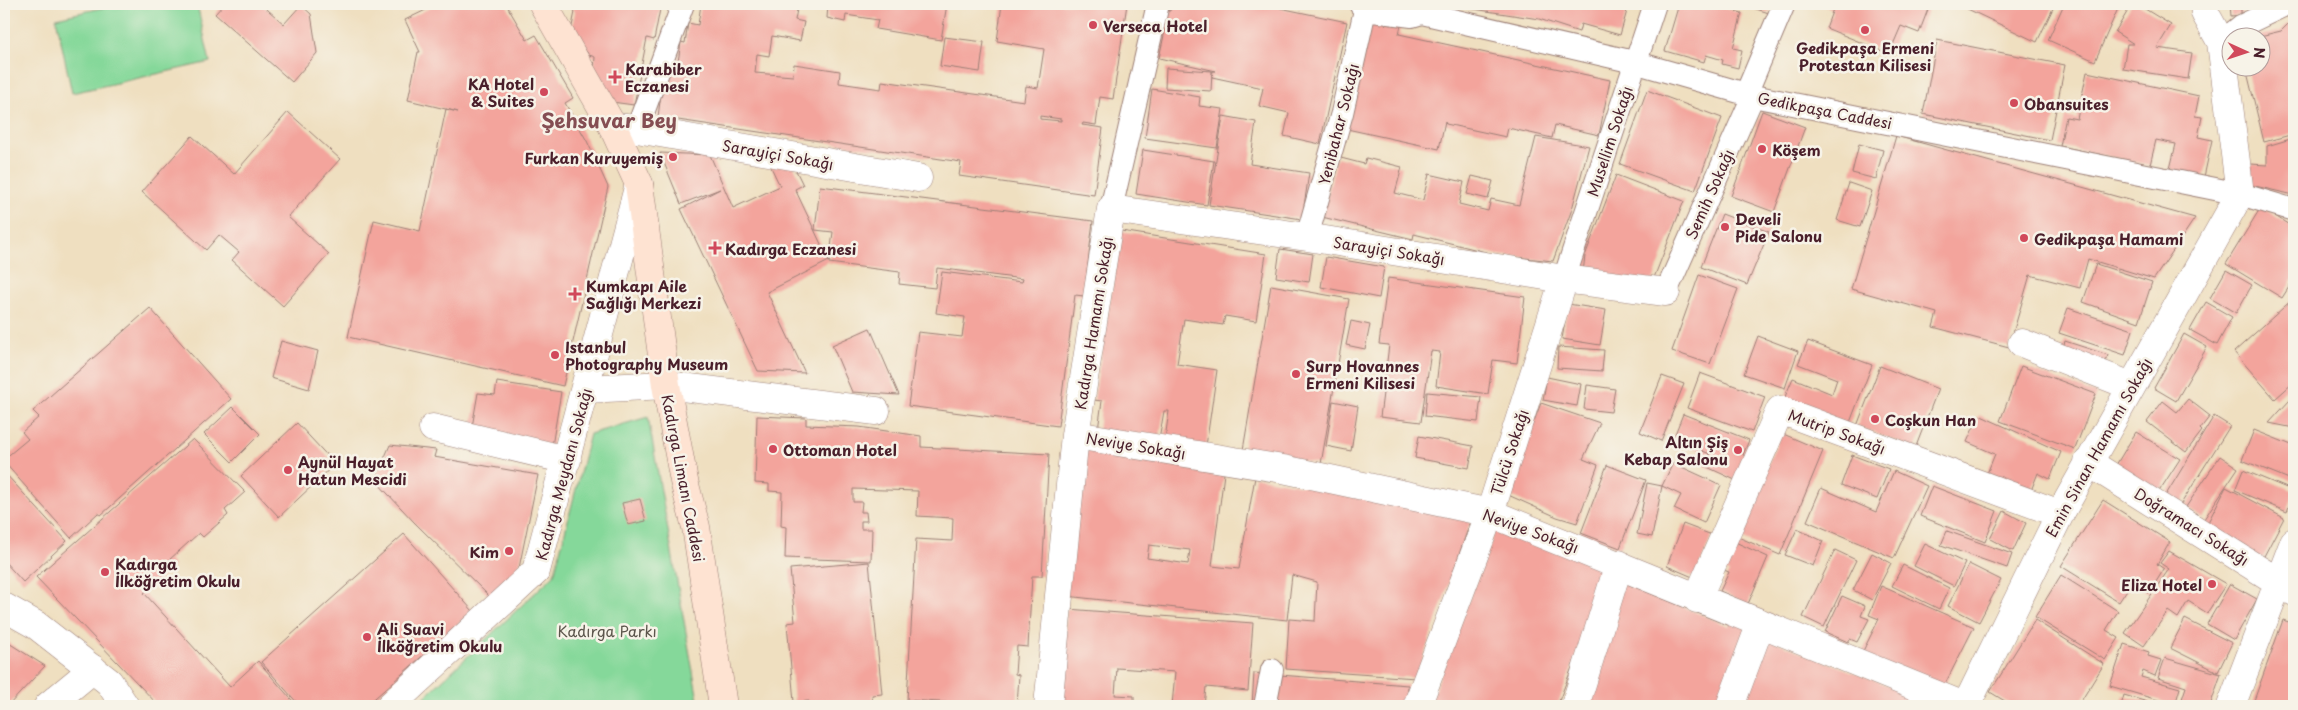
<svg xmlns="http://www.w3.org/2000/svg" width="2298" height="710" font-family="'Playpen Sans',sans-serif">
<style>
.green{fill:#85d89a;stroke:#687c62}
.building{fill:#f3a49c;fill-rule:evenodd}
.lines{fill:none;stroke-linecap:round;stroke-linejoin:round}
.pedestrian-casing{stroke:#9c7f76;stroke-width:24}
.minor-casing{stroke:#9c7f76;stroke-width:29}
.tertiary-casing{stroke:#9c7f76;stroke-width:29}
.secondary-casing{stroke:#9c7f76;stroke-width:29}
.pedestrian{stroke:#fff;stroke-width:22}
.minor{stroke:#fff;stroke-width:28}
.tertiary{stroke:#fff;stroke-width:28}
.secondary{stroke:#fee3d2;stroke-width:28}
.poi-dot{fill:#d1495b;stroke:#f7f3e8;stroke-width:2}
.labels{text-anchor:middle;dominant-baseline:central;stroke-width:5;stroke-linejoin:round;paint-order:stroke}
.poi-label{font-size:15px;font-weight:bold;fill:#4a1f2b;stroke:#f7f3e8;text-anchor:start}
.street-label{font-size:15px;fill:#4a1f2b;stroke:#f7f3e8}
.park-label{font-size:15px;fill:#5c564c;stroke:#f7f3e8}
.district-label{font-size:20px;font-weight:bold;fill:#854e53;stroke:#f7f3e8}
</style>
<rect width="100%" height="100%" fill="#f7f3e8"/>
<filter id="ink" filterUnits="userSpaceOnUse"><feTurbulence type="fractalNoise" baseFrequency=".02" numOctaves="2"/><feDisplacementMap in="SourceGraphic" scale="10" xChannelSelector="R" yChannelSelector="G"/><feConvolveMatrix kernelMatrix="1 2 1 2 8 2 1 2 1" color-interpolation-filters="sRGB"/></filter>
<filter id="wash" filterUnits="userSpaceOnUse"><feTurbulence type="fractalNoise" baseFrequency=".0096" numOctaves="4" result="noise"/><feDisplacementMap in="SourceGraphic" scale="20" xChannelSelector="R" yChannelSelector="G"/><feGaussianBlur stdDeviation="1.12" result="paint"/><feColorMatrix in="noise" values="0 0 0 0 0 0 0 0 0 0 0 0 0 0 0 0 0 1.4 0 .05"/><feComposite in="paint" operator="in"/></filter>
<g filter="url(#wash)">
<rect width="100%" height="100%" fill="#efdfc0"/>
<path class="green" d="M120,4H197L210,62L72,93L56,18Z
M648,417L699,706H415L554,575L590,434Z"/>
<g id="blocks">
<path class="building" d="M224,4H261L284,24L301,5L311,14L317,53L292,82L215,14Z
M438,4H511L507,6L527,40L536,35L573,98L565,103L587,141L608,187L563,386L348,337L374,220L420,231L446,109L458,112L408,100L418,52H420L405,20Z
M570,4H661L654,40L647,38L634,105L612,102L594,69L595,57L589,55L571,31L575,12Z
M701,4H798L795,20L804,22L800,41L772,36L769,56L757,54L755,73L793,76L794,64L840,71L839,83L881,89L882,81L1024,101L1026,86L1038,88L1044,49L997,41L1002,4H1127L1113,99L1100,97L1096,125L1083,123L1082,125L1103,128L1094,195L959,176L961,162L658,117L662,86L678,62L681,42L685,43L688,23L698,25ZM1040,116L1061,119V121L1040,119Z
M828,4H947L941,40L876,29L878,20L846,15L845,22L827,18Z
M1171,4H1281L1280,8L1347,22L1320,144L1284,136L1289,113L1259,106L1263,88L1212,77L1213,71H1216L1159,58L1165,31L1157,30L1162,9L1170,11Z
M1468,4H1629L1620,35L1581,24L1579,32L1539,19L1467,8Z
M1679,4H1721L1720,7L1742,13L1733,48L1742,50L1738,68L1722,64L1723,60L1706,55L1704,62L1665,51Z
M1740,4H1772L1769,13Z
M1818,4H1930L1919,33L1901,26L1889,54L1826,28L1833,9Z
M1957,4H2055L2037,42Z
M2064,4H2120L2095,61L2048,40Z
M2132,4H2137L2171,25L2157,48L2192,53L2188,79L2123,69L2127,44H2134L2115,32Z
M2230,4H2252L2241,9V15L2231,16Z
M2294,18V134L2264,142L2246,68H2260V36L2281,31Z
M1371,19L1401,25L1399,34L1610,80L1599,135L1555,125L1552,138L1508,128L1506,137L1446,124L1445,121L1439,149L1347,129Z
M944,37L984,42L980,72L940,66Z
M1937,40L2065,65L2050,140L1923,114Z
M1166,68L1212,71L1211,91L1165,88Z
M2087,72L2199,96L2195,116L2202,117L2198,137L2212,140L2204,177L2170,169L2176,144L2156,140L2150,165L2060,146L2066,117L2077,119Z
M1152,89L1200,97L1199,106L1223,109L1217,148L1145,138Z
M1647,90L1722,118L1695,191L1620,164Z
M1762,111L1805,127L1774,212L1731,196Z
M288,112L340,159L288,217L329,254L283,306L232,260L239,252L219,235L206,250L142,192L192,136L234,174Z
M1223,116L1256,122L1250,164L1309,173L1302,219L1209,205Z
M1896,136L2195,218L2154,279L2088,259L2080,288L2030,275L2009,347L1933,327L1937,313L1851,289Z
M1536,137L1589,146L1572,209L1553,261L1498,255L1414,234L1413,239L1322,217L1337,157L1364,164L1366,158L1402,167L1395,193L1423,200L1429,174L1464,182L1459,204L1488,211L1491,199L1519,205Z
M2294,138V195L2246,184L2250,164L2267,165V146Z
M1859,144L1883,150L1876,179L1852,173Z
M1143,150L1214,161L1207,205L1136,194Z
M660,153L710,155L733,208L780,186L770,165L789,156L803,185L795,189L829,261L767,292L805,373L758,371L681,209L720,189L681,204Z
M1616,175L1684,201L1652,283L1583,272L1585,256Z
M1472,176L1493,181L1488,199L1467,194Z
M1849,183L1872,191L1860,227L1837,220Z
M820,186L1093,221L1084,296L1075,295L1058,426L908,406L918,332L962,337L965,317L936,313L942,272L1022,282L1023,279L937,268L935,288L899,284L900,272L829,263L833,232L815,230Z
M2261,207L2294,228V279L2282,298L2226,264Z
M1722,214L1769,232L1747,285L1701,267Z
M1121,231L1266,254L1256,321L1225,316L1223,325L1184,319L1177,364L1217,370L1206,446L1165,439L1169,411H1164L1159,440L1098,430L1102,401L1094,400Z
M1280,249L1313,254L1309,282L1276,277Z
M1326,257L1384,267L1379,298L1321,287Z
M2096,264L2152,282L2139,322L2083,302Z
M2226,270L2252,285L2236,313L2210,298Z
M1699,275L1738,289L1710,364L1672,351Z
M1388,278L1525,297L1517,363L1493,360L1488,394L1436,386L1440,352L1431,351L1421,422L1380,417L1389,345L1379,344Z
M1271,285L1349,299L1321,464L1243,450Z
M2294,298V382L2275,399L2234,352Z
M2206,302L2232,317L2217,345L2190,330Z
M1568,304L1606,310L1600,345L1562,339Z
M150,308L231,399L101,515L98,513L71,538L4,462V459L28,439L22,432L39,417L33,411Z
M2068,308L2133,330L2125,355L2059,333Z
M1351,321L1370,325L1365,349L1346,345Z
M870,328L899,395L852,392L832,345Z
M2184,334L2207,347L2176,401L2154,388Z
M1758,336L1798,351L1785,388L1744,374Z
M281,341L318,351L309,389L271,378Z
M1808,341L1872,365L1849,425L1784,399L1793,378L1832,394L1837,379L1798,364Z
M2065,341L2108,355L2098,385L2056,371Z
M1558,347L1604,350L1602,371L1557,368Z
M1880,366L1938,389L1915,449L1857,426Z
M2021,366L2096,394L2075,449L2000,421Z
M1700,373L1765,397L1752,432L1687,408Z
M1662,376L1684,384L1661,441L1640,432Z
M1547,377L1581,384L1577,406L1543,400Z
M497,382L561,392L552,446L472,427L478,393L495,395Z
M1587,385L1615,389L1611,412L1584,409Z
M1427,392L1481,397L1478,422L1425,416Z
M2188,399L2210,416L2200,429L2202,431L2186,452L2147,422L2163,401L2177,412Z
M2290,400L2294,401V428L2269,423Z
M1333,401L1358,406L1351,451L1326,446Z
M1541,403L1600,423L1583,459L1598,465L1577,523L1557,517L1506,494Z
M233,407L260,434L232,462L204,434Z
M1683,414L1749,440L1743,455L1746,456L1735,480L1705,466L1710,454L1673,439Z
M1979,415L2061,452L2050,479L2038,473L2030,493L1986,476L1995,454L1967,442Z
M757,416L806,418V425L859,427L921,436V447L1049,454L1042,576H1032L1028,647L1017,646L1015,674L1019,675L1017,706H956V703L907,700L916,539L952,541L953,518L917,516L918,491L853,489V502H862L861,512H866L867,521H861V529H872L871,561L785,558L786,527L781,526L782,492L769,491V484L755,483Z
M2214,416L2230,426L2179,507L2164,498Z
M297,423L335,464L279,517L241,476Z
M2254,430L2294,446V481L2242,460Z
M2136,432L2180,459L2158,493L2116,465Z
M1781,433L1823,451L1780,555L1738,537Z
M1419,436L1473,446L1469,468L1415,458Z
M193,439L245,492L225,510L228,515L203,537L199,533L169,560L174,566L144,593L230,687L258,661L297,706H159L36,577Z
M390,445L436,450L434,457L538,475L518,573L493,600L414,522L375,480Z
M1082,447L1225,466L1212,566L1239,569L1255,477L1472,517L1416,678L1286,669L1289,619L1315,621L1317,582L1292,575L1287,620L1066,596ZM1149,545L1190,550L1188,564L1147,558Z
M1852,455L1889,469L1877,499L1841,485Z
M2220,456L2238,468L2204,519L2186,507Z
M1673,463L1721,485L1704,523L1674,509L1681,495L1662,486Z
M1607,465L1646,480L1620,548L1581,533Z
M2243,470L2294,491L2287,512L2235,490Z
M1894,471L1927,486L1894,558L1807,521L1821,488L1876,512Z
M4,472L67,541L23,582L4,561Z
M1647,483L1662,486L1652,537L1637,534Z
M1932,486L1997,511L1985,542L1920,516Z
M2226,487L2284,518L2262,560L2204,530Z
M640,499L646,521L628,525L622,503Z
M2103,500L2170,542L2157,564L2164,569L2149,593L2132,582L2119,602L2061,566Z
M2004,511L2026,523L2013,551L1990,539Z
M1499,520L1612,564L1557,706H1507L1497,702L1496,706H1429Z
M1683,524L1712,535L1695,578L1667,566Z
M1797,529L1823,541L1813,566L1785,555Z
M1947,531L2012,554L2007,568L1941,545Z
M404,534L473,611L366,706H300L261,662Z
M1733,541L1768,557L1748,604L1720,591L1729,572L1721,569Z
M1925,544L1965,563L1954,586L1914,566Z
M1835,550L1856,560L1824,627L1803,617Z
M2169,551L2226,584L2207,613L2188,601L2178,618L2168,611L2144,646L2125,633L2169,569L2160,563Z
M1872,553L1891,563L1872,600L1853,590Z
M869,562L882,694L872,695L873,706H810L809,701L794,702L787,623L795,622L790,569Z
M1969,564L2001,580L1979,622L1948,606Z
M1903,565L1949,588L1939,609L1892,586Z
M2061,575L2118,611L2106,630L2119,638L2105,660L2035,617Z
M1622,582L1729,626L1732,619L1753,628L1721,706H1585Z
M2230,584L2257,599L2234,640L2207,624Z
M1881,586L1974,627L1941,692L1860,657L1879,619L1869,615Z
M1842,596L1865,606L1861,616L1869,619L1857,642L1850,639L1848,642L1825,632Z
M1067,609L1253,623L1248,691L1206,687L1204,706H1172L1175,672L1117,668L1115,695L1134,696V706H1060Z
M2185,619L2232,643L2218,672L2170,648Z
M2035,620L2104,664L2078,706H2013L1990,692Z
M2283,620L2294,624V699L2292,706H2252Z
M1765,638L1941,706H1742Z
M4,640L45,666L8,706H4Z
M2124,644L2149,652L2148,656L2161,660L2155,676L2143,671L2141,677L2180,688L2175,705L2110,686Z
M2165,658L2221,674L2210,706L2180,705L2186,687L2158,678Z
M1254,673L1408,685L1407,706H1252Z
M2124,695L2161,706H2121Z"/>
</g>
</g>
<g filter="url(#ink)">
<use href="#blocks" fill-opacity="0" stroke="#9c7f76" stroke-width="1"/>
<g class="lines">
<defs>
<path id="pedestrian" d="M1360,4L1365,10L1412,16L1422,13L1634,62L1753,96L2240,194L2294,210
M2221,42L2241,26L2287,4
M1746,94L1784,4
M637,129L683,4
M1111,209L1158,4
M1307,237L1342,113L1365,10
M1564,279L1655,4
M1666,292L1753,96
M1265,706L1272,670"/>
<path id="minor" d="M613,127L637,129L918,178
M2022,343L2131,386
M586,389L666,385L876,411
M433,428L567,460
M1075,435L1283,469L1490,513L1964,706
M2088,462L2294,592
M1697,599L1780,410L2060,514
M48,706L93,669
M1048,706L1075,435L1111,209L1307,237L1564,279L1666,292
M1417,706L1490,513L1564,279
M1575,706L1619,564
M1730,706L1761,623
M1966,706L2060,514L2240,194L2221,42L2205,13L2204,4
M2231,706L2294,542"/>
<path id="tertiary" d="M4,607L36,625L109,682L125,706
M390,706L536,571L639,184"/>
<path id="secondary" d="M543,4L613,127L639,184L666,385L684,481L696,527L723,706"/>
</defs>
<use href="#pedestrian" class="pedestrian-casing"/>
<use href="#minor" class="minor-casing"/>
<use href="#tertiary" class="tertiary-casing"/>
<use href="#secondary" class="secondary-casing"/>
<use href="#pedestrian" class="pedestrian"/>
<use href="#minor" class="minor"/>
<use href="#tertiary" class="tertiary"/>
<use href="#secondary" class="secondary"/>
</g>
</g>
<g class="poi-dot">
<circle cx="1093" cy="25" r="5"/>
<circle cx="1865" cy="30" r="5"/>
<path d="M612.5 69.5h5v5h5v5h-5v5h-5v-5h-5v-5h5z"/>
<circle cx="544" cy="92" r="5"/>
<circle cx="2014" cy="103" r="5"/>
<circle cx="1762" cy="149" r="5"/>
<circle cx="673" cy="157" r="5"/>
<circle cx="1725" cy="227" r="5"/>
<circle cx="2024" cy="238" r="5"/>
<path d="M712.5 240.5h5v5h5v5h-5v5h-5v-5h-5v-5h5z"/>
<path d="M572.5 286.5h5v5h5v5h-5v5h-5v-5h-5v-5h5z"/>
<circle cx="555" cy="355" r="5"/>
<circle cx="1296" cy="374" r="5"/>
<circle cx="1875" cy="419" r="5"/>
<circle cx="773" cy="449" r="5"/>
<circle cx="1738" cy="450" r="5"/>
<circle cx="288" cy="470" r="5"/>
<circle cx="509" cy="551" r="5"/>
<circle cx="105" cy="572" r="5"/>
<circle cx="2212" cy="584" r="5"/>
<circle cx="367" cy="637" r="5"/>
</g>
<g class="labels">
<g class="poi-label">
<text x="1103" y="25">Verseca Hotel</text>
<text x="1865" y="47" text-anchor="middle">Gedikpaşa Ermeni<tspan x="1865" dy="17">Protestan Kilisesi</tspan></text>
<text x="625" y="68">Karabiber<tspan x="625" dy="17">Eczanesi</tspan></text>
<text x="534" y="83" text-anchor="end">KA Hotel<tspan x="534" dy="17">&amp; Suites</tspan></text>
<text x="2024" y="103">Obansuites</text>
<text x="1772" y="149">Köşem</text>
<text x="663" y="157" text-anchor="end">Furkan Kuruyemiş</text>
<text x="1735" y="218">Develi<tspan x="1735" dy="17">Pide Salonu</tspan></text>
<text x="2034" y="238">Gedikpaşa Hamami</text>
<text x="725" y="248">Kadırga Eczanesi</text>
<text x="586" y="285">Kumkapı Aile<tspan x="586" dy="17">Sağlığı Merkezi</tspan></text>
<text x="565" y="346">Istanbul<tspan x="565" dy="17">Photography Museum</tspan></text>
<text x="1306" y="365">Surp Hovannes<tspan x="1306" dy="17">Ermeni Kilisesi</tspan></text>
<text x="1885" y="419">Coşkun Han</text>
<text x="1728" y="441" text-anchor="end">Altın Şiş<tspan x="1728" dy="17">Kebap Salonu</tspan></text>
<text x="783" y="449">Ottoman Hotel</text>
<text x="298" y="461">Aynül Hayat<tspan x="298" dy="17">Hatun Mescidi</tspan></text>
<text x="499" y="551" text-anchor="end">Kim</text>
<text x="115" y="563">Kadırga<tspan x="115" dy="17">İlköğretim Okulu</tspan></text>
<text x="2202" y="584" text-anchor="end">Eliza Hotel</text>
<text x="377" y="628">Ali Suavi<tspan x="377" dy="17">İlköğretim Okulu</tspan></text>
</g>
<g class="street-label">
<text transform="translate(1825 110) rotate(11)">Gedikpaşa Caddesi</text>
<text transform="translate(1338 124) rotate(-76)">Yenibahar Sokağı</text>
<text transform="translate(1609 141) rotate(-72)">Musellim Sokağı</text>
<text transform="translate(778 154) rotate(10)">Sarayiçi Sokağı</text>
<text transform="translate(1709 194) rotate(-66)">Semih Sokağı</text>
<text transform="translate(1389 250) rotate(9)">Sarayiçi Sokağı</text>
<text transform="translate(1093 323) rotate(-81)">Kadırga Hamamı Sokağı</text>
<text transform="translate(1837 431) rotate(20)">Mutrip Sokağı</text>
<text transform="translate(1136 445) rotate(9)">Neviye Sokağı</text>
<text transform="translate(2098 447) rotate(-61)">Emin Sinan Hamamı Sokağı</text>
<text transform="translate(1509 452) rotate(-72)">Tülcü Sokağı</text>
<text transform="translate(563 474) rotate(-75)">Kadırga Meydanı Sokağı</text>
<text transform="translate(684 478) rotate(79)">Kadırga Limanı Caddesi</text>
<text transform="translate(2192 526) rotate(32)">Doğramacı Sokağı</text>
<text transform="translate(1531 530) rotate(20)">Neviye Sokağı</text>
</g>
<g class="park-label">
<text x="607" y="630">Kadırga Parkı</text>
</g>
<g class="district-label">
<text x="609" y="120">Şehsuvar Bey</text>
</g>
</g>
<rect width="2298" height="710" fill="none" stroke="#f7f3e8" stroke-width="20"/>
<g transform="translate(2246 52) rotate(93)"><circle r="24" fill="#f7f3e8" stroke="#b29e9c"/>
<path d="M0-4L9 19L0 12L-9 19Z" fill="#d1495b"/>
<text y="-8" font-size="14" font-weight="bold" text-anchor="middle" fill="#4a1f2b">N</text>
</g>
</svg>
